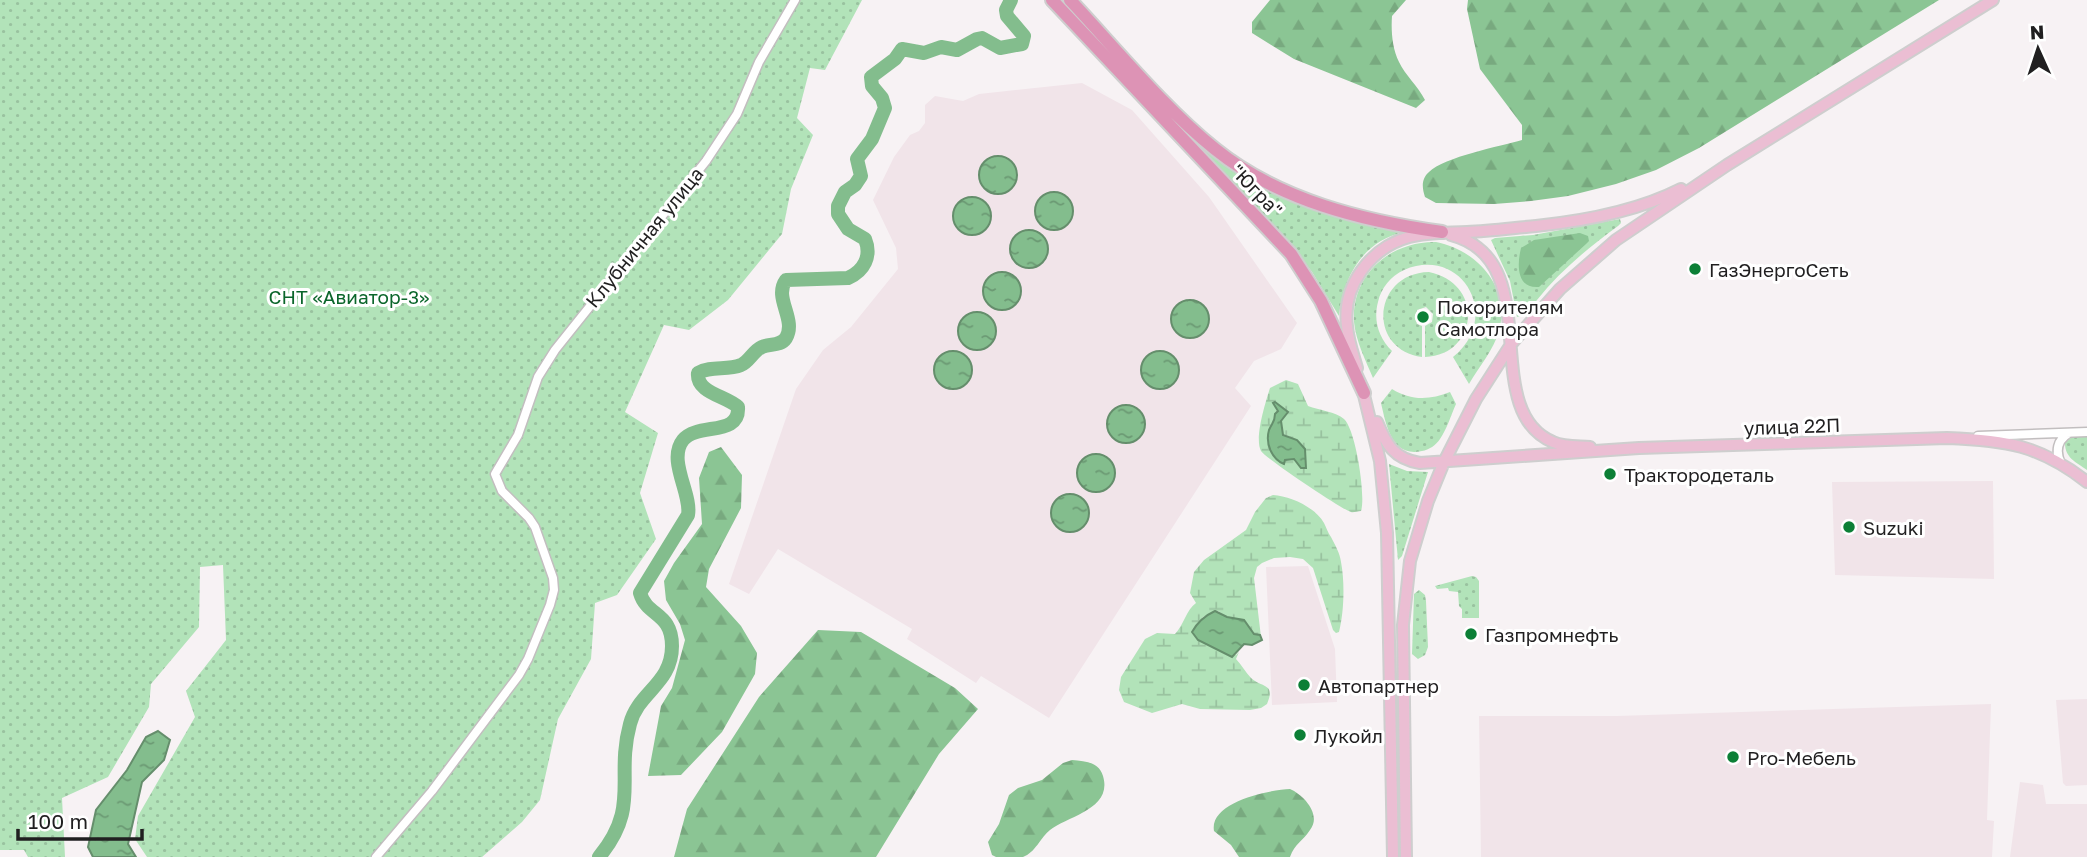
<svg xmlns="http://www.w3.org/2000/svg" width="2087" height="857" font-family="'Golos Text',sans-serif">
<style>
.built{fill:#f1e4e9}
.green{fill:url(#green-dots)}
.forest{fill:url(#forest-firs)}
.wetland{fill:url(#wetland-marsh);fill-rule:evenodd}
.water{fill:url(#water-ripples);stroke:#658e6c;stroke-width:2}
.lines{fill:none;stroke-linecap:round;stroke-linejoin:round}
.river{stroke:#83bd8d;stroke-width:14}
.minor-casing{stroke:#c2bebf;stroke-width:11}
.major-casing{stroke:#cecece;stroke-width:14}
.highway-casing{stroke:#cecece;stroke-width:16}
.minor{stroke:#fff;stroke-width:8}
.major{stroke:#ebbed3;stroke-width:10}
.highway{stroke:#dd93b5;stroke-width:12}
.poi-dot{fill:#0c7f36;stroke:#fff;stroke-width:2.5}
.labels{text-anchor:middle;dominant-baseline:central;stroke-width:6;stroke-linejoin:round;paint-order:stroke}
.street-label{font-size:19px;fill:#201f20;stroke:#fff}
.poi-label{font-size:19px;fill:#201f20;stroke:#fff;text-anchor:start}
.park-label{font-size:19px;fill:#0b662b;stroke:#fff}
</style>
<defs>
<pattern id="green-dots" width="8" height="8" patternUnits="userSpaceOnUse" patternTransform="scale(1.75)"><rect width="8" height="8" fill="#b2e3b9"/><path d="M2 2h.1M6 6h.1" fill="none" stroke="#99c29f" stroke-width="1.8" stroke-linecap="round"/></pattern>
<pattern id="forest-firs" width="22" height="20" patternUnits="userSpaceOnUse" patternTransform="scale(1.75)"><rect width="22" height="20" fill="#8bc594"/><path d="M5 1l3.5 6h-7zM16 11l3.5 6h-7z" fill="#78a97f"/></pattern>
<pattern id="wetland-marsh" width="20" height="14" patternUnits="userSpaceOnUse" patternTransform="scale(1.75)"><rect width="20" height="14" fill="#b2e3b9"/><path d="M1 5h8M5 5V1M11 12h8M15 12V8" fill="none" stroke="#99c29f"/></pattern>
<pattern id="water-ripples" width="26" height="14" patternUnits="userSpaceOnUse" patternTransform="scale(1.75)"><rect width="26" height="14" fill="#83bd8d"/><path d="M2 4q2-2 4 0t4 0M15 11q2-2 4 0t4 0" fill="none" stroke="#6b9973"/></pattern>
</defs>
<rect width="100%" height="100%" fill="#f7f2f4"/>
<path class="built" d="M1082,83L1132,110L1209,197L1297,323L1281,349L1254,361L1235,388L1251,406L1049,718L981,676L976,683L907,639L912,629L778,549L749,594L729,584L796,389L823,350L851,327L898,269L896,248L873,200L894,157L910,135L919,131L925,123V105L935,96L963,101L979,94Z
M1993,481L1994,579L1835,575L1832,482Z
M1308,566L1335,649L1337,702L1272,705L1266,567Z
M2087,699V785L2066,786L2063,783L2056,700Z
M1991,704L1987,820L1994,821L1992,857H1481L1479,716H1617Z
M2020,782L2043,785L2046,804H2087V857H2010Z"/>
<path class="green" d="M0,0H862L825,70L810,68L797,118L813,135L791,189L782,234L728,300L689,330L664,325L625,412L658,433L640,493L656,539L617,595L595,603L591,659L558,719L540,800L522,822L482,857H147L135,839L138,816L195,717L186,691L226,640L223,565L200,567L199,627L151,684L149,707L108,777L62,798L65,857H28L24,850H0Z
M1068,5L1198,142L1225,165L1270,191L1317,210L1404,232C1363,241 1343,277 1339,316L1312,272L1289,242L1065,7Z
M1620,219L1621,223L1618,226C1588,248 1560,271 1537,300C1531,307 1526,315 1517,317L1510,281L1491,240L1495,238L1533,235Z
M1436,242C1477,250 1511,287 1499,331C1494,349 1479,367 1469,384L1453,357C1503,317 1462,245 1404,270C1391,276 1381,288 1378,302C1373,321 1379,338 1392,351L1373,378C1366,361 1356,342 1354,322C1351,274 1391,241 1436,242Z
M1429,272C1486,284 1477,356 1425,357V326L1432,322L1433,314L1426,307L1417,310L1415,317L1417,324L1422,326V357C1366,349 1373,273 1429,272Z
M1392,389C1411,401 1430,400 1450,392L1456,404C1451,415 1447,429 1440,439C1436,445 1429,450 1422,451C1391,458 1386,424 1381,403Z
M2073,436H2087V470C2076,462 2065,458 2065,443Z
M1389,464L1407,471L1428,472L1402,556L1398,560Z
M1472,576L1476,577L1479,581V618H1462V609L1459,606L1458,592L1449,591L1448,588L1437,589L1435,586Z
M1419,590L1425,595L1426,601L1428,647L1425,655L1418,659L1412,654L1414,594Z"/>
<path class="forest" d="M1270,0H1406L1392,16C1391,30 1392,48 1399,62C1405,75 1418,86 1425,100L1416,108L1294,59L1252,33V22Z
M1468,0H1939L1699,148L1656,170L1616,184L1568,196L1531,201L1494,204L1436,203L1425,197C1422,188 1421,179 1429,172C1444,157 1501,146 1522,140V125L1480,69L1467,9Z
M1580,233L1588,236L1589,241L1586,244L1539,287C1516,289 1517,264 1521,248L1534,240Z
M721,447L742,475L741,508L709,569L706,587L741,626L757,653L755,674L722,732L681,775L648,776L661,706L672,688L685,640L680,624L666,600L664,581L674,563L702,524L699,478L709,452Z
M818,630L861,632L955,688L978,709L939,754L876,857H674L687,809L759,697Z
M1072,760C1085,761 1099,762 1103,776C1113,809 1068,816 1050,830C1041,837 1035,853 1023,857C1016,857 1003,857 996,857L992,855L988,842L999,824L1009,795L1018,788L1042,780L1063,763Z
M1290,789C1304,795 1322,815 1310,830C1303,841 1295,843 1290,857H1239L1231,845L1214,831C1209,802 1269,790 1290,789Z"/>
<path class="wetland" d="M1286,380L1298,384L1308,406C1319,410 1336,412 1344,419C1356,430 1366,497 1361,511C1358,511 1353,513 1351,512C1343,510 1264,457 1261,451C1254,438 1266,401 1270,388ZM1273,403L1288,412L1280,421L1283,434L1297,440L1305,449L1306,468H1301L1294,458L1285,460L1276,459C1263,435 1272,434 1278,411Z
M1273,495C1290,496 1315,507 1324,523C1326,527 1328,533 1331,537C1335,545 1340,553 1341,562C1345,583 1344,612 1339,632L1336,633L1333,630L1313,568L1303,559L1290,557L1274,558L1262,563L1257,567L1254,578L1261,637L1254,634L1244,620L1227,617L1218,611L1203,617L1194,629L1198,640L1224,653L1236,655L1239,652L1236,659C1242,665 1245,672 1251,678C1262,688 1276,683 1267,704L1261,708L1250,710L1200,709L1182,704L1152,713L1124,702L1119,690L1121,677L1145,639L1157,633L1175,634C1184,625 1186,610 1196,603L1190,593L1194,572L1204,560L1246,530L1255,512L1266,498Z"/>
<path class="water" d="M979 175a19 19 0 1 1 38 0a19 19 0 1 1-38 0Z
M1035 211a19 19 0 1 1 38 0a19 19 0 1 1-38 0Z
M953 216a19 19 0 1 1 38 0a19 19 0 1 1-38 0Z
M1010 249a19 19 0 1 1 38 0a19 19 0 1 1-38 0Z
M983 291a19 19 0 1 1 38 0a19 19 0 1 1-38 0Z
M1171 319a19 19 0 1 1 38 0a19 19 0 1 1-38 0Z
M958 331a19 19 0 1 1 38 0a19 19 0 1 1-38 0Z
M934 370a19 19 0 1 1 38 0a19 19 0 1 1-38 0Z
M1141 370a19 19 0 1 1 38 0a19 19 0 1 1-38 0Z
M1275,402L1288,412L1281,421L1283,435L1297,440L1305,449L1306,468H1301L1294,459L1285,460L1284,464C1272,459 1265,444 1269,430C1272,423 1275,422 1275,414L1278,411L1273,403Z
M1107 424a19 19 0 1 1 38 0a19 19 0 1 1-38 0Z
M1077 473a19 19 0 1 1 38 0a19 19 0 1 1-38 0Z
M1051 513a19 19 0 1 1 38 0a19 19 0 1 1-38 0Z
M1215,611L1227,617L1244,620L1254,634L1260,635L1262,640L1252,645L1244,644L1232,657L1198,640L1192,632C1197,623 1204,616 1215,611Z
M158,731L170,740L164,760L142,782L128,844L136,857H93L88,847L96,810L127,770L146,737Z"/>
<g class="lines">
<path class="river" d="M599,857C641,806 615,779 630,724C638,692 672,684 672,646C672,612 647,617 640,593L688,515C692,494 667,460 683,440C698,422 740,437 738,407C727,396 696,393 698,373C711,365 727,371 741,365C749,362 753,351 762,347C770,343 780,347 786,338C797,319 773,298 786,280L848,278C864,271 872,256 865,239L848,229L838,214V206L845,192L855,185L861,176L857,159L872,139L885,108L882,98L872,86L871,77L895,59L902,49L924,53L941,47L957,50L977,39L982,38L1000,48L1022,44L1024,36L1007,16L1006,10L1011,0"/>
<defs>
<path id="minor" d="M1978,436L2087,432
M2061,464C2055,451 2057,440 2069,433
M376,857L432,791L519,675L528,659L550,605L554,590L553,578L535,527L529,518L502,491L495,474L518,435L538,377L555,350L706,161L737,114L759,62L795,0"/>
<path id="major" d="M1451,235C1549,260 1476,410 1553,442C1564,447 1578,446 1590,447
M1357,368C1353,354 1348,340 1347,326C1342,286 1370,248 1409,237C1428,232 1447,233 1467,232C1490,231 1513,228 1536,226C1584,221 1638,211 1681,189
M1362,387L1380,461L1387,533L1393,857
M1377,422C1386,444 1394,459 1420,463L1639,448L1947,438C2005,440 2040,445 2087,482
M1406,857L1403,625L1410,561L1428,501L1444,462L1476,399L1512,343L1560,289L1616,240L1727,165L1993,0"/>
<path id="highway" d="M1052,0L1291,254L1321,301L1364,393
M1070,0C1115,48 1164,108 1215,149C1278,200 1363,221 1442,232"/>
</defs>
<use href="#minor" class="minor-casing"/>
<use href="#major" class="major-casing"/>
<use href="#highway" class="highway-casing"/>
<use href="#minor" class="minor"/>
<use href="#major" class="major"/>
<use href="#highway" class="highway"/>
</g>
<g class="poi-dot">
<circle cx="1695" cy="269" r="7"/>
<circle cx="1423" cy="317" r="7"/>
<circle cx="1610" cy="474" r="7"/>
<circle cx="1849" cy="527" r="7"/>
<circle cx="1471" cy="634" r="7"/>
<circle cx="1304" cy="685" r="7"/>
<circle cx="1300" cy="735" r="7"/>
<circle cx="1733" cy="757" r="7"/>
</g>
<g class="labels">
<g class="street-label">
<text transform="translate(1257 190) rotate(46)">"Югра"</text>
<text transform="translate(644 237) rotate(-51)">Клубничная улица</text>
<text transform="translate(1792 426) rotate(-2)">улица 22П</text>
</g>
<g class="poi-label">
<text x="1709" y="269">ГазЭнергоСеть</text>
<text x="1437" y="306">Покорителям<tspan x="1437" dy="22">Самотлора</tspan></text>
<text x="1624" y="474">Трактородеталь</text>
<text x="1863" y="527">Suzuki</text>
<text x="1485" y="634">Газпромнефть</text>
<text x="1318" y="685">Автопартнер</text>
<text x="1314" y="735">Лукойл</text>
<text x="1747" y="757">Pro-Мебель</text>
</g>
<g class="park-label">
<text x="349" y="296">СНТ «Авиатор-3»</text>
</g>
</g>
<g transform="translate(2038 49) rotate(357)" stroke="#ffffff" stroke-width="5" paint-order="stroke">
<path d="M0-5L12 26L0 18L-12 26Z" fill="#201f20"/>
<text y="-10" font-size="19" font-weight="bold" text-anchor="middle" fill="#201f20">N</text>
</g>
<path d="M18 829v10h124v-10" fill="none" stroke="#201f20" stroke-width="3.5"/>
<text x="28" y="829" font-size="21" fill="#201f20" stroke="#ffffff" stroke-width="5" paint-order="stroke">100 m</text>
</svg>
